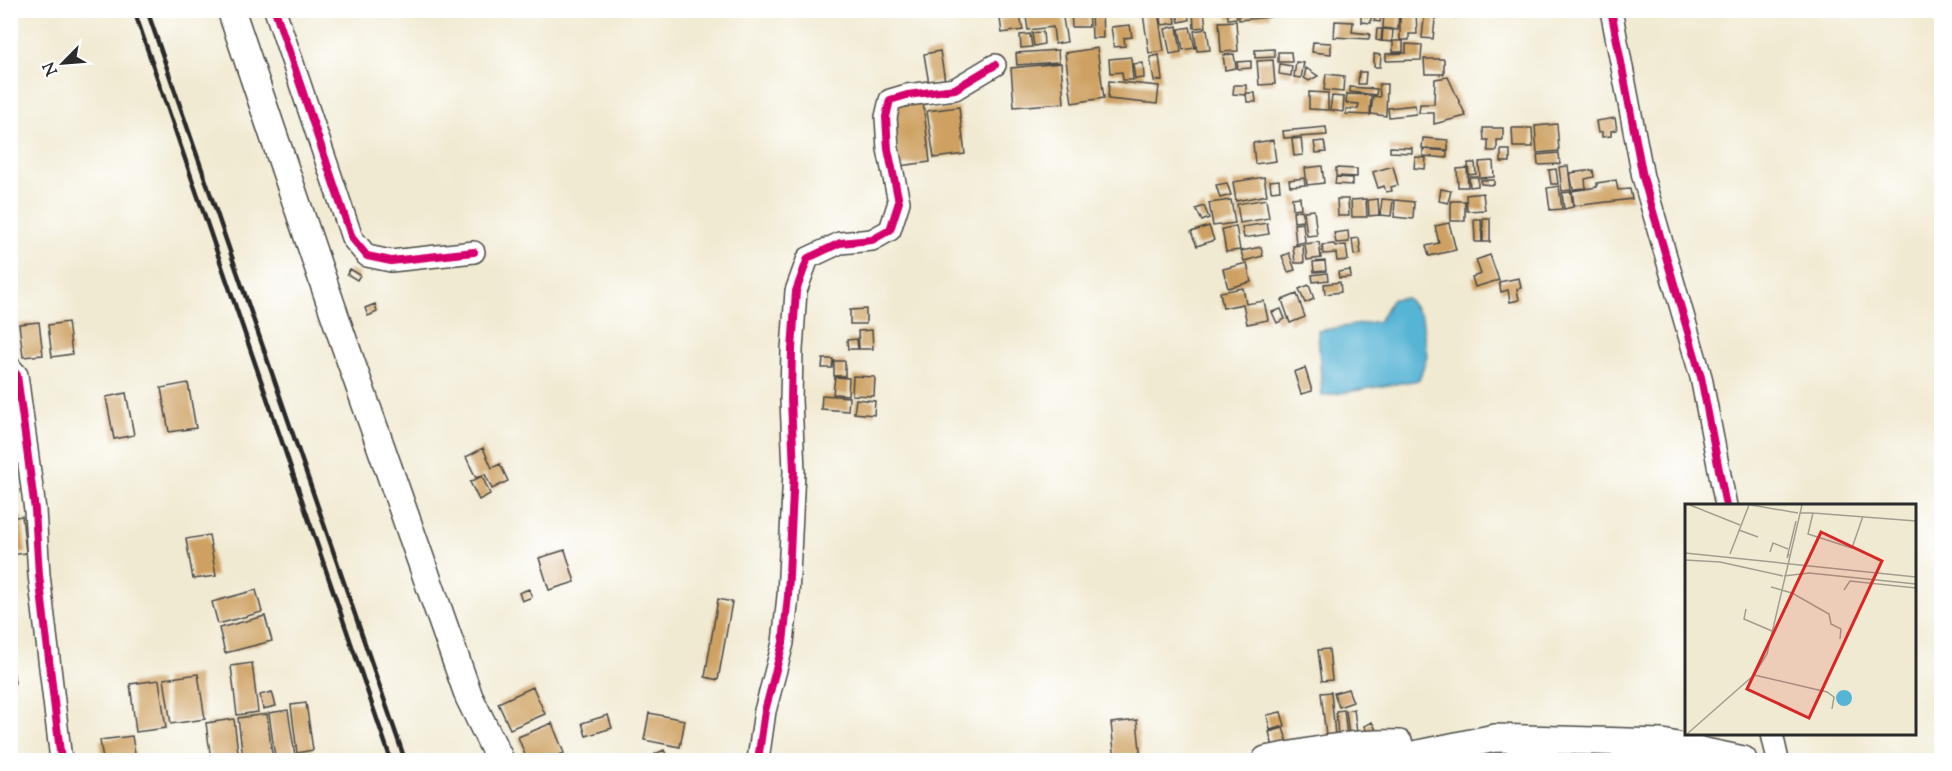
<svg xmlns="http://www.w3.org/2000/svg" width="1952" height="771" font-family="'Sorts Mill Goudy',serif">
<style>
.water{fill:#56b4d4;stroke:#407080;stroke-width:1.5}
.building{fill:#cea162}
.lines{fill:none;stroke-linecap:round;stroke-linejoin:round}
.minor-casing{stroke:#494844;stroke-width:24}
.major-casing{stroke:#494844;stroke-width:30}
.minor{stroke:#fff;stroke-width:21}
.major{stroke:#fff;stroke-width:27}
.rail{stroke:#2b2b2b;stroke-width:4.5}
.cycleway-casing{stroke:#fff;stroke-width:11}
.cycleway{stroke:#d6006c;stroke-width:8}
.inset-road{fill:none;stroke:#a29e8f;stroke-width:1.5}
.view{fill:#d62828;fill-opacity:0.15;stroke:#d62828;stroke-width:3}
.inset-edge{fill:none;stroke:#2b2b2b;stroke-width:3}
</style>
<rect width="100%" height="100%" fill="#fff"/>
<filter id="ink" filterUnits="userSpaceOnUse"><feTurbulence type="fractalNoise" baseFrequency=".0167" numOctaves="2"/><feDisplacementMap in="SourceGraphic" scale="12" xChannelSelector="R" yChannelSelector="G"/><feConvolveMatrix kernelMatrix="1 2 1 2 8 2 1 2 1" color-interpolation-filters="sRGB"/></filter>
<filter id="wash" filterUnits="userSpaceOnUse"><feTurbulence type="fractalNoise" baseFrequency=".008" numOctaves="4" result="noise"/><feDisplacementMap in="SourceGraphic" scale="24" xChannelSelector="R" yChannelSelector="G"/><feGaussianBlur stdDeviation="1.35" result="paint"/><feColorMatrix in="noise" values="0 0 0 0 0 0 0 0 0 0 0 0 0 0 0 0 0 1.4 0 .05"/><feComposite in="paint" operator="in"/></filter>
<g filter="url(#wash)">
<rect width="100%" height="100%" fill="#f1ead2"/>
<path class="water" d="M1407,298L1422,317L1427,356L1419,380L1322,396L1318,331L1379,321L1392,299Z"/>
<g id="blocks">
<path class="building" d="M1025,10H1053L1054,13L1062,12L1067,42L1055,44L1053,27L1028,30Z
M1071,10H1088L1089,27H1072Z
M1160,10H1174L1176,23L1162,25Z
M1193,10H1204L1206,27L1194,28Z
M1227,10H1236L1237,18L1228,19Z
M1361,10H1371V23L1361,22Z
M1375,10H1382L1380,22L1374,21Z
M1384,10H1399L1398,30L1383,28Z
M1400,10H1416L1417,34H1409V40H1400Z
M1425,10H1436L1433,39L1422,38Z
M1439,10H1457L1456,18L1438,15Z
M1102,11L1103,38H1092L1091,12Z
M1269,11L1270,17L1239,20V13Z
M1158,12L1164,51L1149,53L1143,14Z
M1188,12L1189,20L1179,22L1177,13Z
M1020,16L1023,30L1002,33L1000,19Z
M1236,21L1238,51L1221,52L1219,22Z
M1335,21L1353,22L1352,32L1370,34L1369,39L1334,37Z
M1130,25L1132,37L1124,38L1125,46L1114,47L1111,27Z
M1177,26L1181,52L1170,54L1165,29Z
M1190,27L1195,48L1183,50L1179,29Z
M1207,29L1210,50L1197,51L1194,31Z
M1377,29H1382L1381,41L1376,40Z
M1383,29L1393,30L1392,42L1382,41Z
M1043,32L1044,44L1034,46L1032,33Z
M1030,34L1032,47L1021,48L1020,35Z
M1393,41H1403V52H1393Z
M1313,42L1331,43V54L1312,52Z
M1406,44L1422,45L1421,60L1386,61V54L1406,53Z
M1097,48L1104,98L1072,103L1065,53Z
M1274,49L1275,57L1255,58V50Z
M1058,50L1059,62L1017,65L1016,53Z
M940,51L945,81L929,84L924,54Z
M1278,52H1291L1292,62H1278Z
M1234,54L1236,68L1225,70L1223,55Z
M1374,54L1381,55L1380,67H1374Z
M1159,55L1162,80L1154,81L1150,57Z
M1131,57L1133,80H1123L1122,72L1110,73L1109,59Z
M1424,59H1444V74H1425Z
M1273,60L1275,84L1259,85L1257,61Z
M1251,61V68L1238,69L1237,62Z
M1296,62L1304,63L1301,78L1294,77Z
M1061,63L1064,103L1014,107L1011,68Z
M1143,63L1144,78L1135,79L1133,64Z
M1280,64L1292,66L1291,76L1279,74Z
M1306,68L1318,76L1309,81L1304,78Z
M1359,72H1366L1365,84H1358Z
M1326,74L1344,76L1343,92L1324,90Z
M1448,77L1466,116L1434,124V113H1419L1420,104H1434L1435,79Z
M1109,81L1159,86L1157,104L1108,99Z
M1379,84H1387L1386,116L1371,114L1373,96L1380,97Z
M1234,85H1246V95L1233,94Z
M1350,87L1377,89L1376,95L1350,92Z
M1309,92L1328,93V110L1309,109Z
M1246,93H1255L1256,102H1247Z
M1347,94L1371,95L1370,115L1346,114V109H1358L1359,104L1346,103Z
M1332,96L1344,97L1343,112L1330,110Z
M923,102L930,162L899,166L892,105Z
M1415,105L1416,114L1389,117L1388,108Z
M959,107L965,154L934,158L927,111Z
M1615,118L1617,130L1611,131V136L1602,137V132L1598,133L1596,121Z
M1557,124L1559,151L1537,153L1535,126Z
M1326,127L1327,135L1284,138L1283,131Z
M1483,128H1503V140H1497V151H1488V140H1484Z
M1512,128H1532L1533,147H1513Z
M1301,138L1303,155L1294,156L1292,139Z
M1423,138L1448,140V150L1422,148Z
M1273,140L1276,161L1255,164L1253,143Z
M1324,141L1326,152L1316,153L1314,142Z
M1390,147L1412,148V153L1390,152Z
M1423,149L1447,151V158L1423,156Z
M1501,150H1510V162H1501Z
M1559,153L1560,164L1538,165L1537,155Z
M1415,157L1426,158L1425,169L1414,168Z
M1493,161L1494,177L1480,178L1479,162Z
M1468,163H1475L1476,174L1469,175Z
M1322,166L1324,183L1307,185L1305,168Z
M1393,166L1398,185L1391,187L1392,191L1386,192L1384,186L1378,188L1373,172Z
M1568,166L1571,190L1562,191L1559,167Z
M1336,168L1357,169V177L1336,176Z
M1467,168L1468,187H1458L1457,169Z
M1556,169L1558,184H1551L1549,170Z
M1593,170L1594,177L1585,179L1586,188L1573,189L1570,173Z
M1264,177L1267,195L1236,201L1233,182Z
M1336,177L1352,178V185L1335,184Z
M1469,177H1478V186L1470,187Z
M1304,178L1305,185L1290,186L1289,180Z
M1279,180L1280,190L1271,191L1270,181Z
M1481,180H1494V185L1481,184Z
M1616,180L1618,190L1630,189L1632,199L1574,206L1572,191L1597,187V183Z
M1227,183L1231,195L1220,198L1216,185Z
M1559,186L1562,209L1550,210L1547,188Z
M1441,189L1451,191L1448,203L1439,201Z
M1571,192L1573,207L1564,209L1562,193Z
M1483,193L1485,210L1467,211L1466,195Z
M1300,197L1301,208L1293,209L1292,198Z
M1266,199L1269,218L1240,223L1237,204Z
M1337,199H1348L1349,216H1338Z
M1366,199L1367,217H1352L1351,200Z
M1378,199L1379,215L1369,216L1368,200Z
M1382,199L1393,200L1391,216L1380,215Z
M1231,200L1235,223L1213,226L1209,203Z
M1395,200L1414,202L1413,219L1394,217Z
M1451,201H1465V221H1451Z
M1204,206L1209,218L1202,221L1196,209Z
M1302,210L1303,221L1294,222L1293,211Z
M1314,210L1317,235L1307,236L1304,211Z
M1483,218H1490V242H1483Z
M1474,219H1481L1482,242H1475Z
M1267,223L1269,234L1244,238L1242,227Z
M1303,223L1305,242L1296,244L1294,224Z
M1449,223L1456,250L1429,256L1426,246L1439,243L1435,226Z
M1209,226L1214,240L1197,246L1191,232Z
M1236,226L1240,250L1226,252L1222,229Z
M1348,231L1349,242L1336,243L1334,233Z
M1359,238L1361,254L1354,255L1352,239Z
M1319,242L1321,258L1307,260L1305,244Z
M1334,244L1335,246L1346,245L1348,260L1337,261L1336,253L1323,254L1322,245Z
M1303,245L1304,263H1295L1293,246Z
M1261,247L1263,256L1244,261L1241,251Z
M1289,253L1295,270L1288,272L1282,256Z
M1490,255L1499,280L1475,287L1472,277L1481,274L1476,260Z
M1325,261L1326,271L1314,272L1313,262Z
M1247,263L1251,282L1228,288L1223,269Z
M350,269L360,275L357,280L347,274Z
M1350,270L1351,277L1339,278L1338,272Z
M1327,273L1328,280L1313,282L1312,275Z
M1519,278L1521,288L1517,289L1519,300L1510,302L1508,290L1501,292L1499,282Z
M1340,282L1341,292L1325,294L1324,284Z
M1309,285L1314,299L1305,303L1299,289Z
M1243,288L1246,304L1264,301L1268,320L1247,324L1243,304L1223,308L1220,292Z
M1297,294L1305,317L1290,323L1282,300Z
M375,304L377,312L368,316L365,308Z
M866,309V324H850V310Z
M1281,309L1285,319L1277,323L1272,312Z
M39,322L43,355L23,357L19,324Z
M68,322L72,354L52,357L48,325Z
M872,330L873,349H859L858,331Z
M857,339L858,349H848L847,340Z
M823,359H833L832,368H822Z
M834,361H845V376H834Z
M1305,368L1312,391L1301,394L1294,372Z
M853,376L875,377L874,396L852,395Z
M835,377L849,378L848,395L833,394Z
M188,383L196,428L169,432L161,388Z
M126,393L134,435L114,439L106,397Z
M822,395L849,397L848,411L821,409Z
M856,399L875,401L874,415L854,413Z
M483,448L492,468L500,464L508,481L492,489L485,474L476,478L466,457Z
M482,476L490,494L479,500L470,482Z
M22,516L26,553L10,555V518Z
M209,535L216,576L193,579L186,539Z
M565,550L575,582L549,590L539,558Z
M529,589L532,597L522,601L519,593Z
M256,590L262,612L218,624L212,602Z
M718,599L732,602L718,680L705,677Z
M265,616L272,641L225,653L219,628Z
M1329,649L1332,680L1322,681L1318,650Z
M10,661H12L15,683L10,684Z
M252,663L258,712L237,715L231,666Z
M198,674L205,719L171,724L164,679Z
M159,680L166,728L136,732L130,684Z
M533,687L545,714L510,729L498,703Z
M1348,689L1353,702L1339,707L1334,693Z
M272,692L276,706L263,709L260,695Z
M1331,692L1335,735L1326,736L1321,693Z
M306,703L313,750L297,753L291,705Z
M1354,709L1357,733L1349,734L1346,711Z
M288,710L295,756L275,758L269,713Z
M1344,710L1347,735L1338,736L1336,711Z
M1281,712L1285,726L1270,730L1267,715Z
M649,713L685,720L680,747L644,740Z
M267,714L272,755L243,758L238,718Z
M608,715L612,728L586,736L582,723Z
M234,719L239,760H211L206,723Z
M1137,720L1141,760H1115L1111,723Z
M1372,722L1376,730L1368,734L1364,726Z
M552,723L564,753L546,760H527L518,737Z
M1283,728L1289,746L1274,750L1269,732Z
M132,736L136,760H103L100,740Z
M664,750L669,760H658L655,754Z"/>
</g>
</g>
<g filter="url(#ink)">
<use href="#blocks" fill-opacity="0" stroke="#494844" stroke-width="1.5"/>
<g class="lines">
<defs>
<path id="minor" d="M275,10L352,238L367,256L391,261L474,252
M1611,10L1643,177L1701,377L1726,506
M10,367L17,375L35,510L39,575L61,760
M1772,734L1778,760
M758,760L765,711L783,643L788,596L794,471L791,400L792,350L796,291L808,258L840,243L872,240L890,230L899,202L888,149L886,117L890,100L907,95L955,89L995,65"/>
<path id="major" d="M231,10L340,331L469,697L500,760
M1266,760C1310,752 1354,742 1399,744
M1373,760L1409,756L1495,738L1662,743L1743,760"/>
</defs>
<use href="#minor" class="minor-casing"/>
<use href="#major" class="major-casing"/>
<use href="#minor" class="minor"/>
<use href="#major" class="major"/>
<path class="rail" d="M134,10L391,760
M147,10L405,760"/>
<defs>
<path id="cycleway" d="M275,10L352,238L367,256L391,261L474,252
M1611,10L1643,177L1701,377L1726,506
M10,367L17,375L35,510L39,575L61,760
M758,760L765,711L783,643L788,596L794,471L791,400L792,350L796,291L808,258L840,243L872,240L890,230L899,202L888,149L886,117L890,100L907,95L955,89L995,65"/>
</defs>
<use href="#cycleway" class="cycleway-casing"/>
<use href="#cycleway" class="cycleway"/>
</g>
</g>
<g transform="translate(1685 504)">
<rect width="231" height="231" fill="#f1ead2"/>
<path d="M151 194a8 8 0 1 1 16 0a8 8 0 1 1-16 0Z" fill="#56b4d4"/>
<path class="inset-road" d="M5,1L55,21M66,1L113,9M116,9H128L123,30L167,44L178,12M128,9L231,17M54,26L73,33M85,48L88,39L103,45M0,49L231,73M45,50L64,1M104,50L102,54L111,17M0,56L35,58L98,72M99,72L124,69L231,80M86,83L107,89L144,110L146,120L156,125L155,135M159,86L165,77L231,84M61,105L59,115L87,127M69,171L142,188L149,193L147,205M2,230L69,171L82,150L117,1"/>
<path class="view" d="M136,28L197,57L124,214L62,185Z"/>
<rect width="231" height="231" class="inset-edge"/>
</g>
<rect width="1952" height="771" fill="none" stroke="#fff" stroke-width="36"/>
<g transform="translate(63 63) rotate(245)" stroke="#ffffff" stroke-width="4.5" paint-order="stroke">
<path d="M0-4.5L10 22L0 15L-10 22Z" fill="#2b2b2b"/>
<text y="-9" font-size="16" font-weight="bold" text-anchor="middle" fill="#2b2b2b">N</text>
</g>
</svg>
